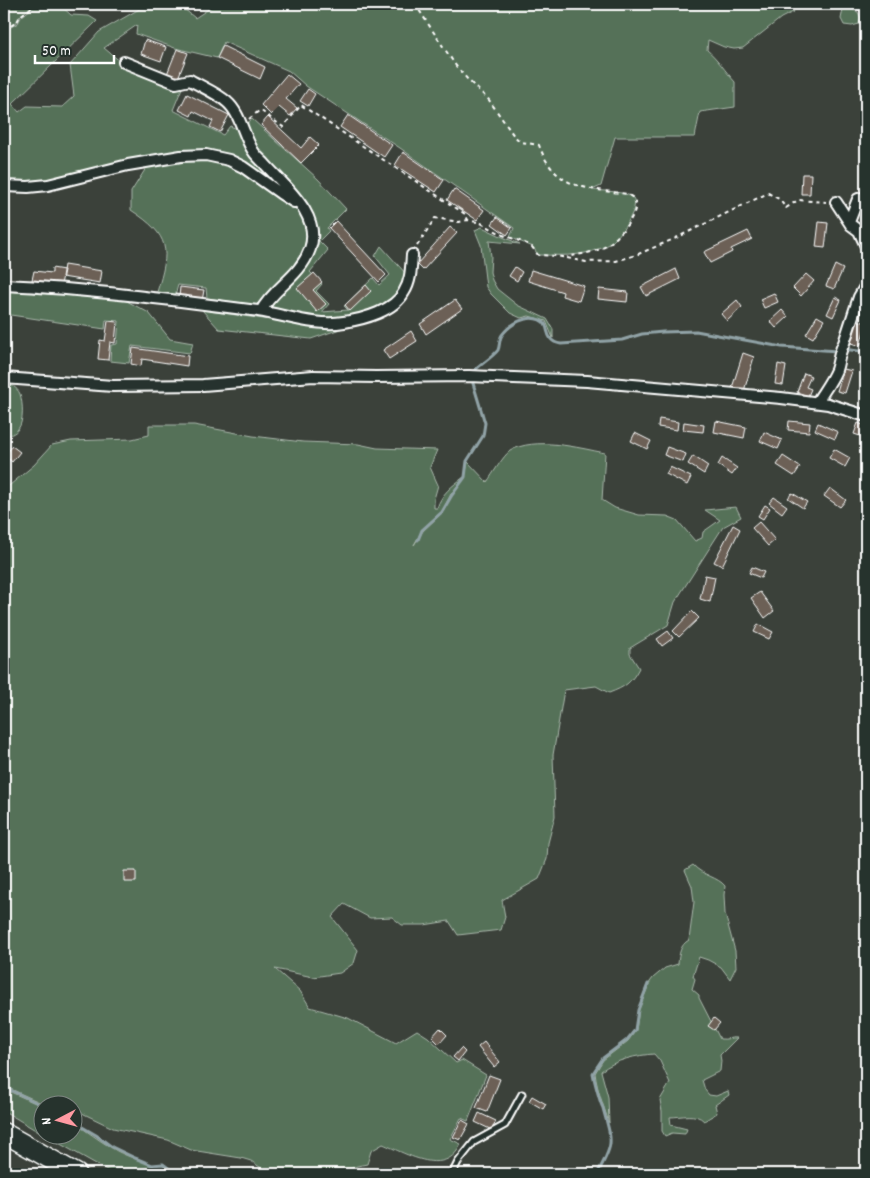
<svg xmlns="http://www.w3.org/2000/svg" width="870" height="1178" font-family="Dekko,sans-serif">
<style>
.green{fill:#557158;stroke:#aab8ac}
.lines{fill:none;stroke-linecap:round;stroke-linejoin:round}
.stream{stroke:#91a3a7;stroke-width:3}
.building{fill:#6c6157;stroke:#fff}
.lane-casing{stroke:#fff;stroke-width:9}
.street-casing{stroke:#fff;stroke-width:14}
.highway-casing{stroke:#fff;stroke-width:22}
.path{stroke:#fff;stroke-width:2;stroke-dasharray:4 4;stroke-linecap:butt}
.lane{stroke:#26332d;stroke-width:5}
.street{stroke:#26332d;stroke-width:10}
.highway{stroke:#26332d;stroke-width:19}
</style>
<rect width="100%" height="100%" fill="#3b413a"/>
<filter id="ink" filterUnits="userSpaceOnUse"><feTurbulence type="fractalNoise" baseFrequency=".02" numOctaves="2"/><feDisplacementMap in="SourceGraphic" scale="10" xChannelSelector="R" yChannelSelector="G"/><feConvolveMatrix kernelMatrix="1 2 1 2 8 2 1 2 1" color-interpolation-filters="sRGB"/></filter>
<g filter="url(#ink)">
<path class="green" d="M4,4H35L20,16L17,22L4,29Z
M37,4H59L71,15L89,16L97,21L12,104L19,112L27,106L62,107L74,96L70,65L99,32L148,4H186L183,8L195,18L216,4H800L793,12L781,18L743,48L734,49L724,47L708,40L707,50C717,58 726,72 735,82V107L700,112L695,137H615L601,186L592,190C602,191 626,191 633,198C640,207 622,232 616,238C611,244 603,248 596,250C576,257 559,255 538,255L533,247L510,237L514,228L400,148L306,86L289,71L224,42L217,58L175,48L136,34L137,25L104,48L122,63L169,81L182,88L173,110L223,135L230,126L242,131L288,195L206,152L45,183L4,184V31L18,23L21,17Z
M843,9H852L858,12L861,18L859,24L852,26L844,25L841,19Z
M252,119L318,179L346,209L327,228L329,231L319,241L328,250L310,272L322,284L316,291L329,304L322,312L348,310L344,306L373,278L379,285L390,275L375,256L381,246L407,275C404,281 401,290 397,296C384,312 339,321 319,320C305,319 284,312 270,307L296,278L315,228L254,147L245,125Z
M203,158L233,165L301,213L308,230L304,252L297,264L256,305L207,298L206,288L178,285L175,296L157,292C170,250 171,236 131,210V192L148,165Z
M482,227L505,238L520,244L489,241L491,256L490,272L492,280L497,289L517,305L547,319L553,329V338L546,321L529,316L521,318L510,313L491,294L486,287L481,245L475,230Z
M4,291L72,294L123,299L149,313L170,339L193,343L190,353L132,346L129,363L110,361L111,345L117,344L119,321L106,320L105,329L4,314Z
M202,310L332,329L352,325L311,339L219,329Z
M4,383C10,384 17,387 20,394C23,403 24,422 18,429C15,434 9,435 4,437V429H5L9,409L4,408Z
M149,425H194L253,436L303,442L358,444L377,448L437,450L430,467L438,485L434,499V508H437C442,493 452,486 464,477L451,494L442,511L422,530L414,545L423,531L443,512L452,495L465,477L468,462L487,482C493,474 503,456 510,451C534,436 580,448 605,453L602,500L615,508L639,515L667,516L677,520L695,541L702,538L703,532L720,520L705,510L736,507L741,517L723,527L675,602L668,625L630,648V654L639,668C631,683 625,687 609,693L596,686L564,690L553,755L555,816L548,843L547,859L539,879L502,900L505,917L501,930L458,935L449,921L424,925H402L392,917L370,918L344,904L332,917L358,950L354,963L340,973L313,977L275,969L300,991L310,1007L348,1018L396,1043L417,1030L428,1037L456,1063L462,1060L486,1075L468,1121L461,1118L450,1139L461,1144C446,1178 407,1154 383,1144L371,1151L367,1164L357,1166L341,1173L270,1174L251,1161L241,1158L191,1150L168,1140L113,1128L82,1113L73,1111L72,1106L46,1105L4,1086V490L34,465L52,445L71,441L132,439L149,435Z
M693,865C703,876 718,877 725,886L724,895L725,914L735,951L736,967L730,979L721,967L708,960L699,957L693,976L695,979L692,989L699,995V998L720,1039C727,1040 731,1037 737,1038L720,1055L721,1061L720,1071L702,1080L705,1090L709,1095L716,1096L728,1091L729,1095L715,1105L717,1113L704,1121C696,1112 681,1117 670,1117L671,1125L687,1129L685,1134L672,1133L665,1136L662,1131V1111L660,1100L670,1083L660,1061L654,1054C637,1055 615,1060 601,1071L608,1097L609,1123C604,1106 597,1091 595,1073L603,1060L628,1041L636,1030L639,1009L650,982L653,978L665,968L678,964C679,954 680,945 689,940L694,902L692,886L685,870Z
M4,1089L42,1106V1134L4,1111Z
M73,1122C86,1130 98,1140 112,1148C124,1156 138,1159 151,1165C155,1167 158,1172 163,1174H114L46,1136H72Z"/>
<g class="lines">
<path class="stream" d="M843,349L866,352
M474,371C480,365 494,356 498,350C500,346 499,339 502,335C510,324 527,314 540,320C552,325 542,341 561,344L622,340L642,334L663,332L696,331L782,347L837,351
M418,540L422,530L442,512L452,495L465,477L467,461L483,436L485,423L472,380
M4,1087L44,1106
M72,1121L96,1135L112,1147L135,1158L152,1165L163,1164L171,1170L189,1174
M597,1174C615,1142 612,1142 603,1108C600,1103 594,1079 593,1073L603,1058L627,1040L635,1030L638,1010L648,984"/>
</g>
<path class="building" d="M145,40L166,47L161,61L141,54Z
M223,46L265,67L260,79L217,58Z
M177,49L188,53L178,78L167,74Z
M287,74L299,84L286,99L297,108L290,116L279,107L271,115L261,105Z
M308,89L315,94L308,106L300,101Z
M187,94L229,115L220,132L210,127L213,121L193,111L191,116L179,110Z
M348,115L392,145L384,157L340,127Z
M268,117L301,148L310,137L319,145L301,163L261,125Z
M403,152L444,180L436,192L395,165Z
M802,174H811L810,194H801Z
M454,189L484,210L477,220L447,200Z
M497,217L512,228L507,235L492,224Z
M336,221L386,275L379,282L329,228Z
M819,222L828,223L825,248L816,247Z
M450,227L457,233L423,270L417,264Z
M748,231L752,239L731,249L732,252L710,263L704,252Z
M64,265L102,271L100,283L62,277Z
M835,265L843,269L834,289L826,286Z
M515,267L522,272L517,281L509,276Z
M52,268L64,270L61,285L32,280L34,271L52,273Z
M676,269L680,279L646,296L641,287Z
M531,270L584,286L579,301L562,296L563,292L528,281Z
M314,273L322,282L313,290L326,304L317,312L297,288Z
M806,274L814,281L801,296L793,288Z
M366,285L371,291L350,311L345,305Z
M180,287L204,290L202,301L179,297Z
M599,289L628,292L627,302L598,299Z
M774,293L778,302L764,308L760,299Z
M835,297L841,300L833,317L827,314Z
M455,300L462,309L426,334L420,324Z
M737,300L742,307L727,321L721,314Z
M782,310L788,317L776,328L770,321Z
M817,316L824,320L813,338L806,334Z
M857,320L866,323L860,346L851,343Z
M108,321L117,322L115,343L110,342L108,360L98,359L100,340L105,341Z
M411,331L417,341L389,359L383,350Z
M133,348L188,356L187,366L142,359L141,366L131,364Z
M743,353L754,357L744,391L732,388Z
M778,364L786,366L783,385L775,384Z
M844,369L852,371L845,393L837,391Z
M804,373L811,376L806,387L811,389L808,396L797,392Z
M659,419L678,422L677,430L658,427Z
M716,421L746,427L744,438L714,432Z
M789,421L810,423L809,432L788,430Z
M684,422L704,425L703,432L683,430Z
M818,423L838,432L835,439L815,430Z
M858,423L866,426V438L854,434Z
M764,432L782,440L778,449L760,441Z
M635,433L651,441L647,449L631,441Z
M12,446L20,452L12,462L5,456Z
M667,447L686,454L683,462L664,455Z
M834,449L850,458L845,467L829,458Z
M693,456L708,466L704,474L688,464Z
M783,456L800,467L794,476L777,465Z
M722,458L737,468L732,475L718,465Z
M670,467L691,477L687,485L666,474Z
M830,488L846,500L840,507L824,496Z
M792,493L807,502L803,508L788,498Z
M774,497L787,506L782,513L769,503Z
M765,505L770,508L763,519L758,516Z
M759,522L775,540L768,546L752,528Z
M733,525L740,529L722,566L714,562Z
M752,567L764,572L761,578L749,573Z
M705,575L715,577L710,602L700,599Z
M760,592L774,611L765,618L751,598Z
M692,611L699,618L679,637L673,631Z
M758,624L773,632L769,639L754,632Z
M668,631L673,638L662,646L657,639Z
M124,871H136V882H124Z
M714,1018L720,1023L714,1030L708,1026Z
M440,1028L447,1035L439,1044L432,1037Z
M484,1042L500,1062L494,1067L478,1047Z
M461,1048L465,1052L458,1061L453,1057Z
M489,1075L500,1079L487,1112L476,1108Z
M532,1096L546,1104L543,1109L529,1101Z
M479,1113L496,1121L492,1130L475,1122Z
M462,1120L469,1124L460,1140L453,1137Z"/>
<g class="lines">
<defs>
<path id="lane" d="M452,1174L458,1162L474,1142L505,1125L522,1094"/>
<path id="street" d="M124,62L176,83L190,80C202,87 217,93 227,102C240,113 243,134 252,149C254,154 260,159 264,163C284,186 322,215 310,249C300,277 273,288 261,311
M4,186L28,187L48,185L128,165L181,156L206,155L229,160L243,167L280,193L294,202
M836,202L851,225L859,231L866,246
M849,222L858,199L866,197
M4,285C89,289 173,300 258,311C286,315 315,327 344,322C364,319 394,311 404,292C411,281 411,268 412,255
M4,378L113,386L203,385L313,376L376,377L469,376L587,381L781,398L828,404L866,416
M817,402C823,392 831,382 836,370C839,361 839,352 844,343L859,297L866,285"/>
<path id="highway" d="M4,1133L77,1174"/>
</defs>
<use href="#lane" class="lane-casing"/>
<use href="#street" class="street-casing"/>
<use href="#highway" class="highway-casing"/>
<path class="path" d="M415,4L456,66L468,80L489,100L514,136L521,142L539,145C555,190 587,188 627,194C630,196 634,197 635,202C639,215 616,240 606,246C594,253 580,254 567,257
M4,30L17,22L20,16L36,4
M249,119L260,110L283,127L301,105L465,214L468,220
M417,246L435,218L459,222L468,220L481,223L503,235L525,243L532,247L538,255L557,256L586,262L616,261L636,255L674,239L768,193L779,199L786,208L798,200L826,202"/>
<use href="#lane" class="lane"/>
<use href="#street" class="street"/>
<use href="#highway" class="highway"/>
</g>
</g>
<rect width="870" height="1178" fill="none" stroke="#26332d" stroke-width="20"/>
<rect x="10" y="10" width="850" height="1158" fill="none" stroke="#fff" stroke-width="2" filter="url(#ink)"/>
<g transform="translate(58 1120) rotate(264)"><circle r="24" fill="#26332d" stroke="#7d8581"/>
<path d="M0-4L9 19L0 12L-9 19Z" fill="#ff9aa2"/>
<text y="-8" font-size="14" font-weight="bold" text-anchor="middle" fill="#ffffff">N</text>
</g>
<path d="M35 55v8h79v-8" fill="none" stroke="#ffffff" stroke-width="2.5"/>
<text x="42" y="55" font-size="15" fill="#ffffff" stroke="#26332d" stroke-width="4" paint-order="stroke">50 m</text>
</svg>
